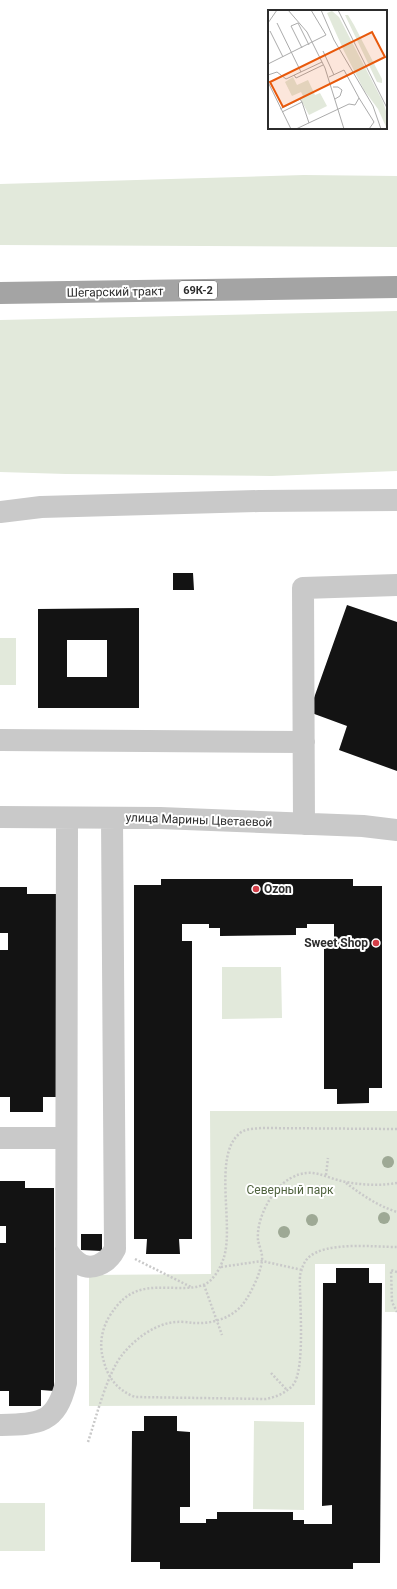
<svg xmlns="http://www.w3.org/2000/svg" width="397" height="1589" font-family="Roboto,sans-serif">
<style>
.green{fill:#e2e9db}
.building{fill:#131313;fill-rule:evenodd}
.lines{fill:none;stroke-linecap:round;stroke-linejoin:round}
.path{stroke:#c9c9c9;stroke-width:2.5;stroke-dasharray:2 2;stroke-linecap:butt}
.minor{stroke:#c9c9c9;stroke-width:22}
.major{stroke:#a4a4a4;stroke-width:22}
.tree{fill:#9ea995}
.poi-dot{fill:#d43e48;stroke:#fff;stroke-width:1.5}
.labels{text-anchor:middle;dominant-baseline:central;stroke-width:4;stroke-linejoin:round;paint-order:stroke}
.shield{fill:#fff;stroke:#6b6b6b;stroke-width:1}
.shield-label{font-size:11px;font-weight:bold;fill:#2c2c2c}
.street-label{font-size:12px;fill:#2c2c2c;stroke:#fff}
.poi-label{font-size:12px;font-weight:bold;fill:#2c2c2c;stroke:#fff;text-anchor:start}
.park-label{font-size:12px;fill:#4f633e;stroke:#fff}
.inset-road{fill:none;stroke:#ababab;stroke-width:1}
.view{fill:#e8590c;fill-opacity:0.15;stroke:#e8590c;stroke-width:2}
.inset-edge{fill:none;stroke:#2c2c2c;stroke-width:2}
</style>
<rect width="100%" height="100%" fill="#fff"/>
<path class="green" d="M304,175L397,176V247L0,245V184Z
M397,311V471L272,476L66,474L0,472V320Z
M0,638H16V685H0Z
M222,967H281L282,1018L222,1019Z
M210,1111H397V1312H385V1264H315V1405L89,1406V1275L211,1274Z
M254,1421L304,1422V1510L253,1509Z
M0,1503H45V1551H0Z"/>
<path class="building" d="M173,573H193L194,590H173Z
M347,605L397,622V771L339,750L347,726L309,712Z
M139,608V708H38V609ZM67,640H107V677H67Z
M161,879H353V886H382V1088H369V1103L337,1104V1089H324V941H334V924H307V928H296V935L220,936V928H209V924H182V941H192V1239H179L180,1254H146L147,1239H134V885H161Z
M0,887H27V894H56V1097H43V1112H10V1097H0V950H8V933H0Z
M0,1181H25V1188H54V1391L41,1390V1406H9V1391H0V1243H6V1226H0Z
M81,1234H102V1251L81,1250Z
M336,1268H369V1283H382L380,1563H353V1569H160V1562H131L132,1431H144V1416H177V1431L190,1432V1507H180V1523H206V1519H217V1512H293V1520H304V1524H332V1505L322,1506L323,1283H336Z"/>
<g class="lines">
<path class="path" d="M397,1129L262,1128C254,1129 245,1128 239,1134C213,1156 234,1225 224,1257C221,1267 213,1282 203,1285C195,1288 187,1288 179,1288C146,1287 128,1286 109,1317C102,1329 99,1344 103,1358C107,1377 117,1390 135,1397L266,1399C276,1397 286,1393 293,1385C306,1369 299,1298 300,1275C302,1269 303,1263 308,1258C325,1241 374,1247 397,1247
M326,1175L328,1158
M346,1183C362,1195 378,1206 397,1212
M135,1259L191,1287
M221,1267L262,1261L302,1270
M397,1272L391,1270L392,1302L397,1312
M204,1285L222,1335
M271,1373L287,1390
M88,1442C96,1418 107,1374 122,1355C134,1340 151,1327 169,1323C177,1321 186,1322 193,1323C211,1324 231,1319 243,1304C250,1295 261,1273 262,1260C263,1254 259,1246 258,1240C256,1219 272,1188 291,1178C313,1166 324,1178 346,1182C363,1185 380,1186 397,1183"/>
<path class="minor" d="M0,512L41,507L259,501L397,500
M0,740L304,742
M0,817L160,818L363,826L397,830
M304,824L303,588L397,585
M0,1138H66
M66,1249C69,1253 72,1258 76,1261C90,1274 108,1263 115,1249L112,818
M0,1425C39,1424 56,1424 66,1383L67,818"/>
<path class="major" d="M0,293L397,287"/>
</g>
<g class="tree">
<circle cx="388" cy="1162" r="6"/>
<circle cx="322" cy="1191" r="6"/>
<circle cx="384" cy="1218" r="6"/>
<circle cx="312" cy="1220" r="6"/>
<circle cx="284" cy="1232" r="6"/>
</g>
<g class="poi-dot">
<circle cx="256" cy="889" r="4"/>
<circle cx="376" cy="943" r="4"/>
</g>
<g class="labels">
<rect class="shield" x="179" y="281" width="38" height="18" rx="3"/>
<g class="shield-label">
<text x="198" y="290">69К-2</text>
</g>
<g class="street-label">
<text transform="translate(115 292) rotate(-1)">Шегарский тракт</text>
<text transform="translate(199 820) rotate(2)">улица Марины Цветаевой</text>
</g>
<g class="poi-label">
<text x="264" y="889">Ozon</text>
<text x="368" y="943" text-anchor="end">Sweet Shop</text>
</g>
<g class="park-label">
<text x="290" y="1190">Северный парк</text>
</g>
</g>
<g transform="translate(268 10)">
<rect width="119" height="119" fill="#fff"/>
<path d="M64,1L71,7L115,92L119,104V119L110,99L96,80L76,41L59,3ZM77,5H80L86,15L114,69V73L109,72ZM25,67L29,75L40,70L47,85L52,83L59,96L41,105L32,88L35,86L33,82L24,86L17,72Z" fill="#e2e9db"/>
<path class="inset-road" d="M20,0L39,22L57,58L76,119M53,0L66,30L105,96L113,119M70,0L119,98M0,13L9,0M9,13L33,62M2,21L15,47M34,38L23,16L30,13L41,35M55,41L66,65M0,54L58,25L43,0M0,65L9,62L18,69L54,52M26,65L28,68L55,55M0,72L23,119M65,77H70L74,80L72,86L67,89M91,88L106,112L101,119M34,92L41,113M12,99L32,89L34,92L14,102M28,119L81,94L87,95L91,88L76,60L61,67"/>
<path class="view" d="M104,22L117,47L15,97L2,72Z"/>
<rect width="119" height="119" class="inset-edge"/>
</g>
</svg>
